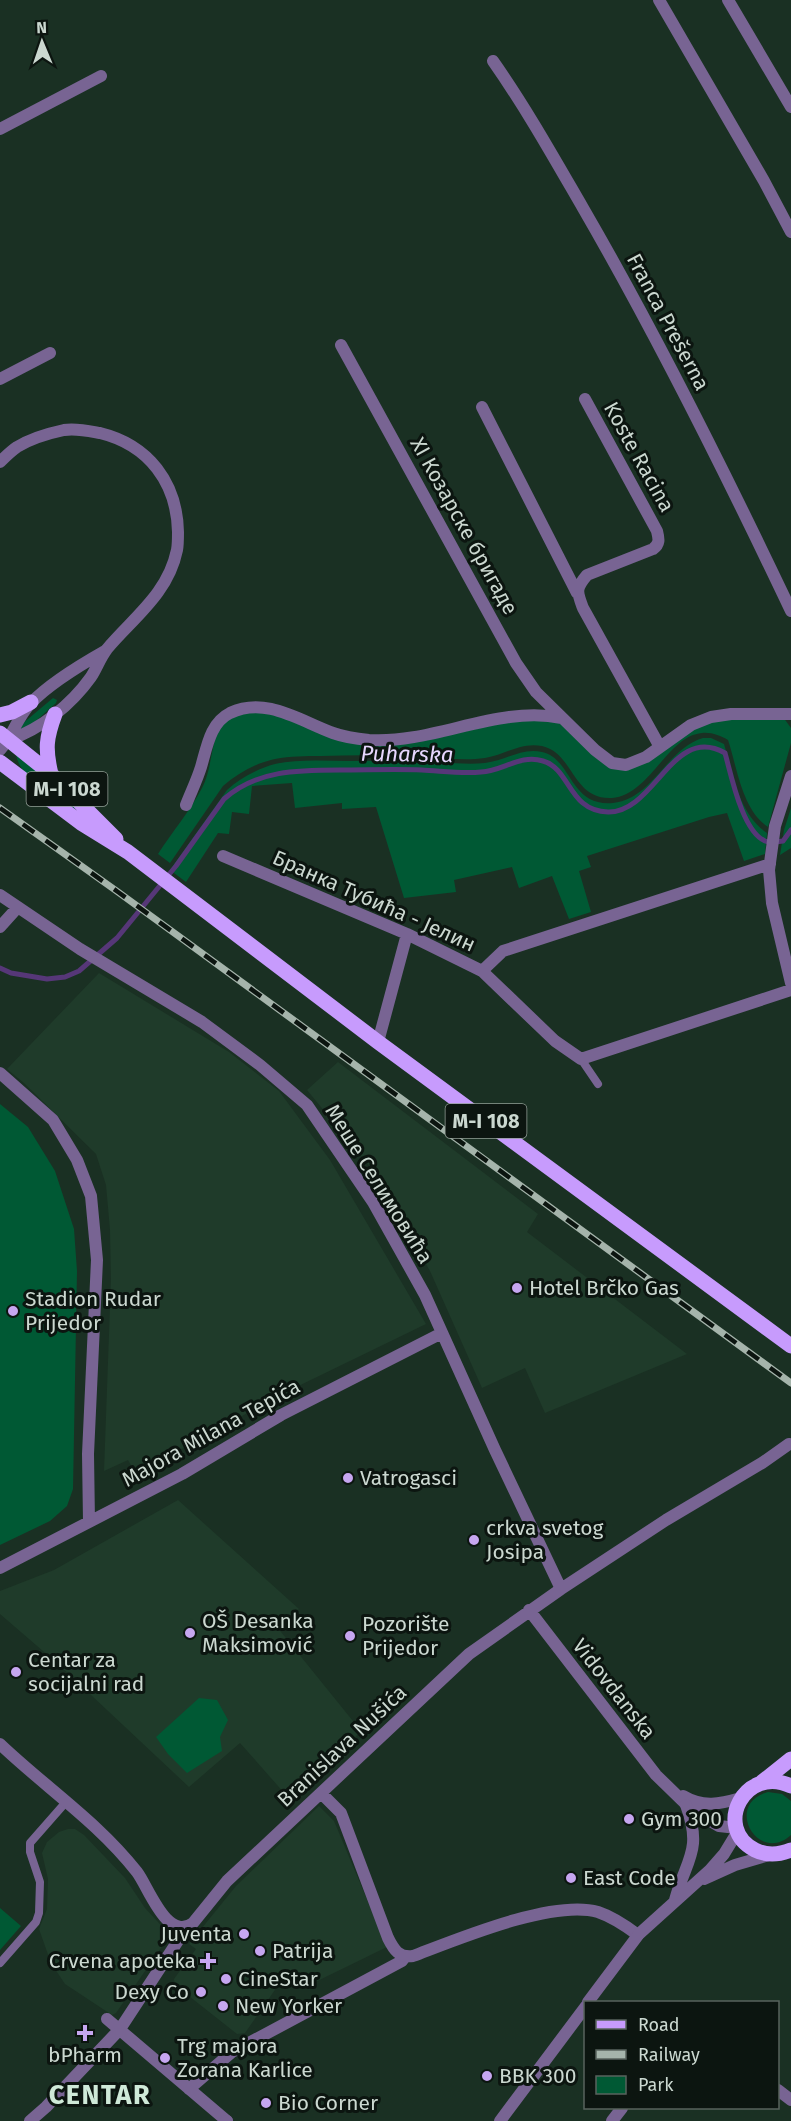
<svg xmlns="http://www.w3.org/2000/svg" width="791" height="2121" font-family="'Fira Sans',sans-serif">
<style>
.built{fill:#1f3b2a}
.green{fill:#005934}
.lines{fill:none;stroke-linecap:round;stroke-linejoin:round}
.stream{stroke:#563778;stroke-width:5}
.service{stroke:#786493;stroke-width:8}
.pedestrian{stroke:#786493;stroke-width:12}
.minor{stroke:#786493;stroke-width:12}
.tertiary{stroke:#786493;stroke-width:12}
.primary{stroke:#c79bfd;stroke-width:15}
.rail-casing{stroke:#a5b4ab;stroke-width:7}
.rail{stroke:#0c1510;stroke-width:4.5;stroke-dasharray:14;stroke-linecap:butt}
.poi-dot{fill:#c6a6f0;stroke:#0c1510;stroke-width:2}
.labels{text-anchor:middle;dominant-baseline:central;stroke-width:6;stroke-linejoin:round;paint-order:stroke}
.shield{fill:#0c1510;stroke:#929e96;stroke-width:1.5}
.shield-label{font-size:20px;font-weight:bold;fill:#cbd8d0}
.street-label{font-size:21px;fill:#cbd8d0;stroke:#0c1510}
.poi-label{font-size:21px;fill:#cbd8d0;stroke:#0c1510;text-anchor:start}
.water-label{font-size:22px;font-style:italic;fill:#e7d7fe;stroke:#0c1510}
.district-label{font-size:27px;font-weight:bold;letter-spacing:1.5px;fill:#cfe9d8;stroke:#0c1510}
</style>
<rect width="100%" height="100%" fill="#1a3023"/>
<path class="built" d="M99,973L229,1052L279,1091L330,1160L426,1324L284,1393L136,1474L128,1460L104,1471L111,1279L110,1230L106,1185L96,1154L24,1083L7,1069Z
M338,1062L538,1214L527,1232L687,1354L545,1413L525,1368L482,1388L430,1271L372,1169L307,1090Z
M178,1500L299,1609L277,1627L361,1731L293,1803L240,1743L189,1787L58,1664L0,1614V1591L54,1570Z
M319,1806L334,1821L387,1947L301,1989L294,1983L279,1984L245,2033L237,2034L175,1985L174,1979L196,1949L189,1944L236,1886Z
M68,1829H75L84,1835L125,1878L145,1908L170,1935L116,2013L112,2015L65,1984L51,1963L39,1929L47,1909L48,1879L42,1853L47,1842L59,1832Z"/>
<path class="green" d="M53,698L57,700L56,703L28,728L23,730L20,728L22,724Z
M252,704L340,731L389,738L518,719L563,723L617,765L711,719L783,717L791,728V743L768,827C742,810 737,767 728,740C721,736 711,732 702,733C667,736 650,795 612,798C572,800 574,753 542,746C520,742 505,755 485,758C465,761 445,758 425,757C391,755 355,755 321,756C306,756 290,756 275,759C256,763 238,773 223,786L170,863L158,854C172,832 190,811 202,788C213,768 210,738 224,721C230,714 244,709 252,704Z
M703,738H711L724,744C733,775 739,814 767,833L765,854L744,861L727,813L709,817L587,856L591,867L579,871L591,912L569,919L552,876L519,888L512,867L454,880L456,892L404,898L376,807L342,809V803L295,808L292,783L252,786L249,814L232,812L229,834L218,833L186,882L170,870L227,790C240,778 257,769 275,764C298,759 324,761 348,761C374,761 400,760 426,761C445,762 465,765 485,763C505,761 522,747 542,752C572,758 569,807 613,803C653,799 667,748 703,738Z
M16,755L32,767L76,807L73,812C54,797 21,780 16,755Z
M791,808V848L780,855L784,830Z
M0,1104L28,1127L55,1171L74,1229L77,1271L73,1489L67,1506L50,1521L0,1545Z
M199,1698L217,1700L228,1720L220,1737L222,1751L187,1773L168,1754L156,1737Z
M768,1792L782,1794L791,1801V1835C758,1865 723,1804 768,1792Z
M0,1908L21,1926L0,1950Z"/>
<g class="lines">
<path class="stream" d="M0,968L11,973L47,979L65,977L79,971L117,938L176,866L224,799C257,770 298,770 340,770C367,770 395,769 422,770C442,771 462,774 481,772C503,771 520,754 543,761C571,769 568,811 608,812C655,813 673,723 725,753C731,774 742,831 765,841C770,843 777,842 783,841L791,830"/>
<path class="service" d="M581,1059L598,1084
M0,1963L36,1922L39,1913L40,1882L30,1852V1843L66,1802"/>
<path class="pedestrian" d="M107,2019L227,2121
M189,2089L232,2052L402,1961L405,1957
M30,2121L46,2107L120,2029L187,1927"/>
<path class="minor" d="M659,0L764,181L791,232
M728,0L791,107
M493,61C526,108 554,158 583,208C659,339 726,474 791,611
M0,129L101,76
M341,345L516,663L536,692L595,750L612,763L626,765L646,757L691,725L711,717L731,714H791
M0,379L50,353
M585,399L657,531C659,539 660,544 653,549L587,575C575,589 577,592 583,608L660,747
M482,407L577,593
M791,776L775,826L769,870L772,903L791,983
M186,805C191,792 197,780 201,767C207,747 210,723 230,713C266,696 300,721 333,733C344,737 358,739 369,740C435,744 497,705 562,718
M223,856L407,934L482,971L555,1041L581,1059L791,990
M0,895L80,949L202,1022L260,1065L307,1105L373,1202L425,1295L495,1450L561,1589
M0,927L18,907
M482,971L503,951L770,864
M378,1042L407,934
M0,1073L53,1120L77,1160L91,1196L97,1260L88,1454L89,1522
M0,1568L182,1474L281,1415L442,1333
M529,1610L656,1775L693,1811L719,1826L737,1828
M0,1744C45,1787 98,1822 137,1872C149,1888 167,1942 193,1923L227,1881L469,1654L561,1589L666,1520L762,1463L789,1444
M321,1793L341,1813L388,1938C394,1950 399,1958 413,1956C458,1939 553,1899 598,1912C613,1917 626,1926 638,1935
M683,1796C703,1808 720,1804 741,1798
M778,2090L791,2100
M226,2121H227
M612,2121L622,2108"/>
<path class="tertiary" d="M0,462C5,457 11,451 17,447C30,439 50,433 64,430C76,428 89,431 100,433C149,445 177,483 178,532C178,538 178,545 177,550C168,594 133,618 107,649C100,658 97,668 91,677C71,705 41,729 9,740
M0,750C13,736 17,717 31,703C49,684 82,664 105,651
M704,1879L735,1865L769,1855
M675,1900C686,1859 703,1851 686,1805
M588,2002L639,1934L710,1870L724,1854L738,1831
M500,2121L586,2006"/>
<path class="primary" d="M0,715L12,712L31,702
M0,733L51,774L116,839
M0,762L81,823L128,852L378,1042L791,1346
M51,774C45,749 46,738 55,714
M762,1782L791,1759
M791,1786C745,1764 712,1828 755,1850C767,1856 779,1855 791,1850"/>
<defs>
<path id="rail" d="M0,808L118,892L791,1383"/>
</defs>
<use href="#rail" class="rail-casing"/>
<use href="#rail" class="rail"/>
</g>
<g class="poi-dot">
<circle cx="517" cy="1288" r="6"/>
<circle cx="13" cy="1311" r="6"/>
<circle cx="348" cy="1478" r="6"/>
<circle cx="474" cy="1540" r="6"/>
<circle cx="190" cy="1633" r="6"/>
<circle cx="350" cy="1636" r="6"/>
<circle cx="16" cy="1672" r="6"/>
<circle cx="629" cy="1819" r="6"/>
<circle cx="571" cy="1878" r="6"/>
<circle cx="244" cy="1934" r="6"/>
<circle cx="260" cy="1951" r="6"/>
<path d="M205 1952h6v6h6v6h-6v6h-6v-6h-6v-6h6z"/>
<circle cx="226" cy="1979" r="6"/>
<circle cx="201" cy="1992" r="6"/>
<circle cx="223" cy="2006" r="6"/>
<path d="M82 2024h6v6h6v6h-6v6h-6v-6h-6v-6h6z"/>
<circle cx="165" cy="2058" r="6"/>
<circle cx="487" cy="2076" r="6"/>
<circle cx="266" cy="2103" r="6"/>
</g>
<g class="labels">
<g class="shield">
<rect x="26.5" y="772" width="81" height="34" rx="4.5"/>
<rect x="445.5" y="1104" width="81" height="34" rx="4.5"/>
</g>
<g class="shield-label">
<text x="67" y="789">M-I 108</text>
<text x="486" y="1121">M-I 108</text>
</g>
<g class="street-label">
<text transform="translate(668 322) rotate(62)">Franca Prešerna</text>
<text transform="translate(639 457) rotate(61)">Koste Racina</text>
<text transform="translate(464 526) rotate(61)">XI Козарске бригаде</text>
<text transform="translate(374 901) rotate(24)">Бранка Тубића - Јелин</text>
<text transform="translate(379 1184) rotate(58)">Меше Селимовића</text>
<text transform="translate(211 1433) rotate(-29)">Majora Milana Tepića</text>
<text transform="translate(614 1689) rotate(52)">Vidovdanska</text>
<text transform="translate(342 1746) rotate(-43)">Branislava Nušića</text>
</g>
<g class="poi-label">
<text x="529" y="1288">Hotel Brčko Gas</text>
<text x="25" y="1299">Stadion Rudar<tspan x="25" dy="24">Prijedor</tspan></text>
<text x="360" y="1478">Vatrogasci</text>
<text x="486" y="1528">crkva svetog<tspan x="486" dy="24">Josipa</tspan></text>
<text x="202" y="1621">OŠ Desanka<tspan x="202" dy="24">Maksimović</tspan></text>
<text x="362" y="1624">Pozorište<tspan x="362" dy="24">Prijedor</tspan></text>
<text x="28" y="1660">Centar za<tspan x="28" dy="24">socijalni rad</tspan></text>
<text x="641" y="1819">Gym 300</text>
<text x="583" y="1878">East Code</text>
<text x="232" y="1934" text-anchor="end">Juventa</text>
<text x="272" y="1951">Patrija</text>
<text x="196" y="1961" text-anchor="end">Crvena apoteka</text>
<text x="238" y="1979">CineStar</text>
<text x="189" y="1992" text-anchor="end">Dexy Co</text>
<text x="235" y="2006">New Yorker</text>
<text x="177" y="2046">Trg majora<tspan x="177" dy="24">Zorana Karlice</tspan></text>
<text x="85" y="2055" text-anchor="middle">bPharm</text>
<text x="499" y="2076">BBK 300</text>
<text x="278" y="2103">Bio Corner</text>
</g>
<g class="water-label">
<text transform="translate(407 754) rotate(1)">Puharska</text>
</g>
<g class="district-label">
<text x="100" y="2095">CENTAR</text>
</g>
</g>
<rect x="584" y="2001" width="195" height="108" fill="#0c1510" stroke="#58635d" stroke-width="1.5"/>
<rect x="596" y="2020" width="30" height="9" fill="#c79bfd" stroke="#58635d" stroke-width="1.5"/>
<text x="638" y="2031" font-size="18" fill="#cbd8d0">Road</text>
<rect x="596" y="2050" width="30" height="9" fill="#a5b4ab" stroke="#58635d" stroke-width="1.5"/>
<text x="638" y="2061" font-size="18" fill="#cbd8d0">Railway</text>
<rect x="596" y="2076" width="30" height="18" fill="#005934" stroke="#58635d" stroke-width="1.5"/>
<text x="638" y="2091" font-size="18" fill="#cbd8d0">Park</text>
<g transform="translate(42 42) rotate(358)" stroke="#0c1510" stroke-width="4.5" paint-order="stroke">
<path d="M0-4.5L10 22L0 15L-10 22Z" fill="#cbd8d0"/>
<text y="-9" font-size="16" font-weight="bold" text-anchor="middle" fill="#cbd8d0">N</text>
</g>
</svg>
